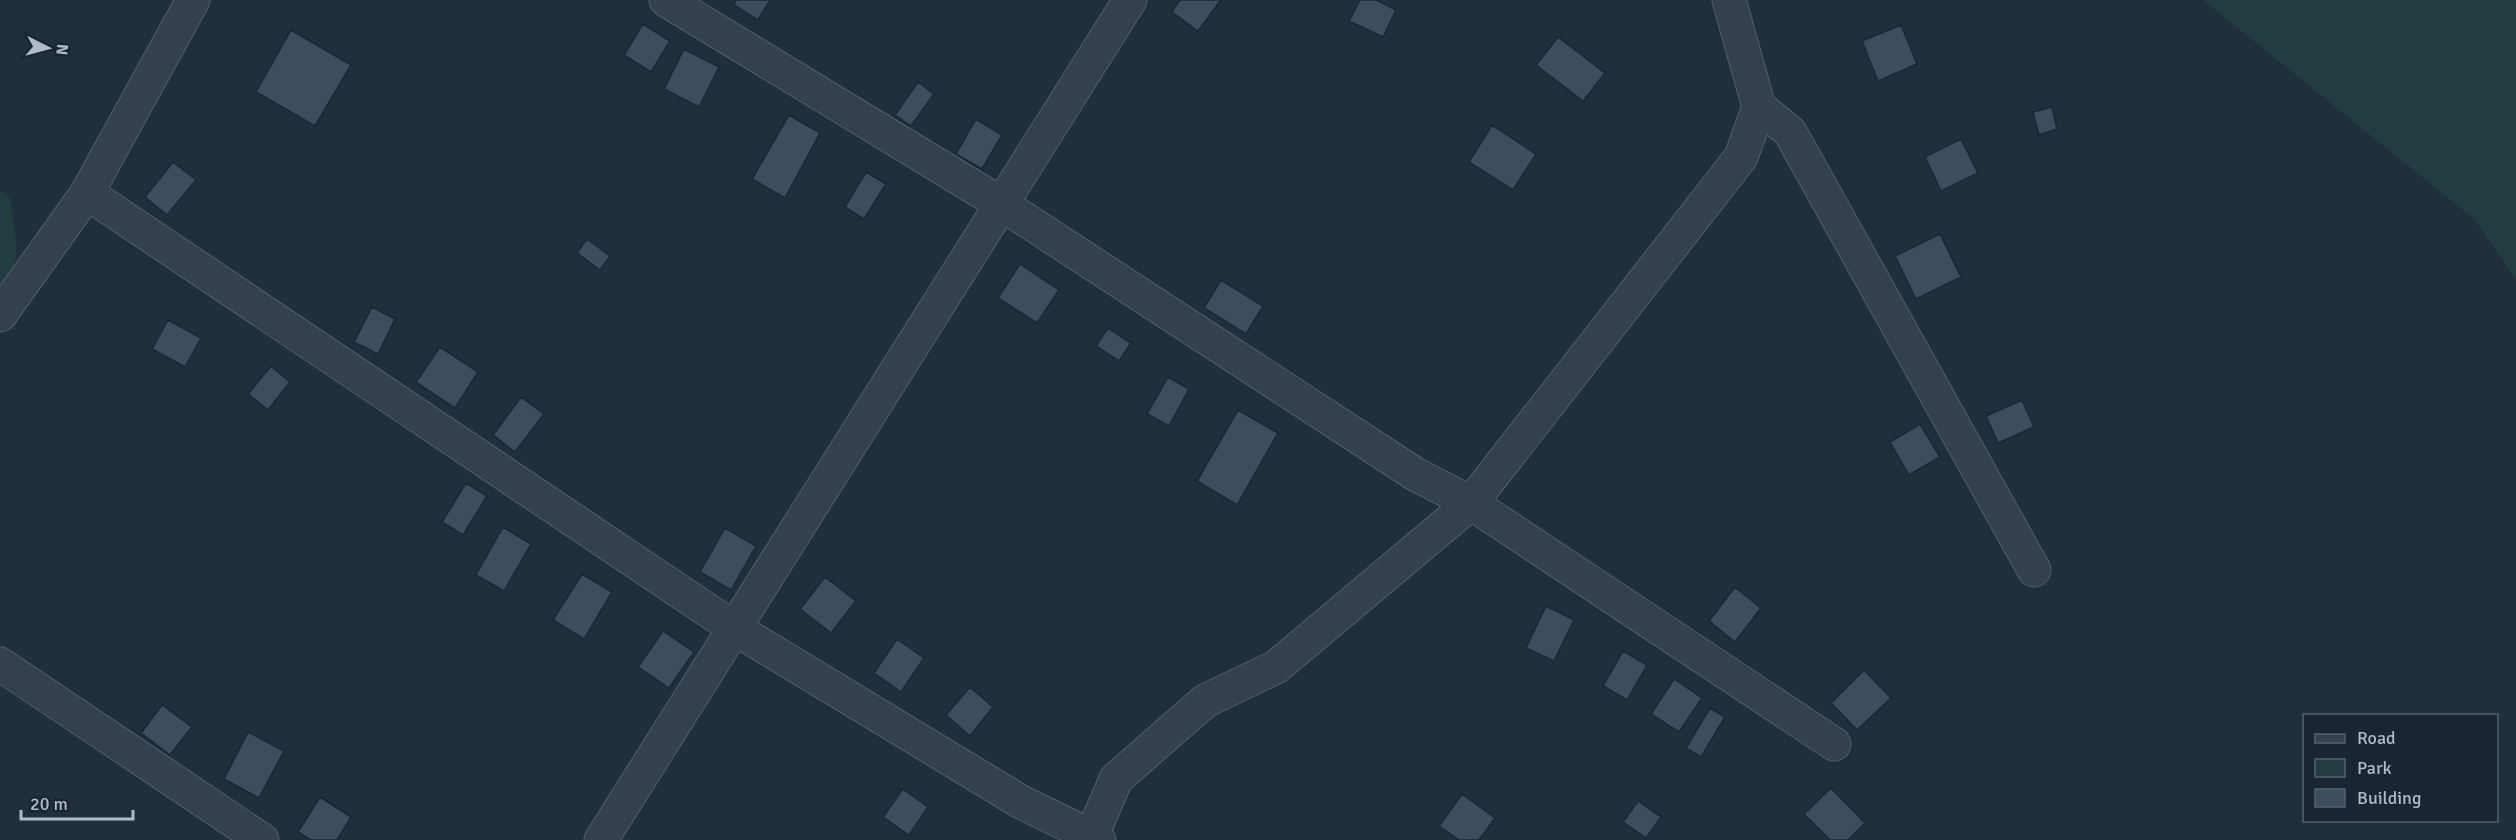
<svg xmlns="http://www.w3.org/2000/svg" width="2516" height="840" font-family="Signika,sans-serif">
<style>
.green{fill:#223d3f}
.building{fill:#3c4d5e;stroke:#1c2735;stroke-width:1.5}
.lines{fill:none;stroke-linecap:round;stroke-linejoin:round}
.minor-casing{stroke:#535e6c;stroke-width:35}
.minor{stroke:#34404e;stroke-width:33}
</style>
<rect width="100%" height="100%" fill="#202e3e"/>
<path class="green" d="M2203,0H2516V280L2474,219Z
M0,190L10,198L17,247L10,292L0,291Z"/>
<path class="building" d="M736,0H770L758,20L734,5Z
M1180,0H1221L1198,31L1172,12Z
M1360,0H1376L1396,10L1383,37L1349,21Z
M643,24L670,41L651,72L624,55Z
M1901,25L1917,64L1878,81L1862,41Z
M291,30L351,65L315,126L256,92Z
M1558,37L1605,73L1583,101L1536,65Z
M684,49L719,67L699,107L664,89Z
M918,82L934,94L911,126L895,115Z
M2052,107L2057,129L2039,135L2033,112Z
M789,115L820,133L785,198L752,179Z
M976,119L1002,135L982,169L956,154Z
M1492,125L1536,154L1513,190L1469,162Z
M1961,139L1978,173L1941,191L1925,157Z
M173,162L196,180L167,215L145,197Z
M866,172L886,184L864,219L845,207Z
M1940,234L1961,277L1916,299L1895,256Z
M587,239L610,256L600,270L577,253Z
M1020,264L1059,290L1037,323L998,298Z
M1221,280L1263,306L1246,334L1204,308Z
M372,307L395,319L378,354L354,342Z
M168,320L201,338L185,367L152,349Z
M1108,328L1131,343L1119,361L1096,346Z
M440,347L478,372L455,408L416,382Z
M271,366L290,382L268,410L248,394Z
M1168,377L1189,389L1169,426L1147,414Z
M521,397L544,414L515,452L493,435Z
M2022,400L2034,427L1998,443L1986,416Z
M1238,410L1278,433L1237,505L1197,481Z
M1920,424L1940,457L1909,475L1890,442Z
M466,483L487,496L463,535L442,522Z
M503,527L531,544L504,591L476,575Z
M725,528L756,546L731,590L700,572Z
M582,574L612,592L584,639L553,620Z
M825,577L856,601L831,633L800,609Z
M1735,587L1761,608L1735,642L1709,621Z
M1546,606L1574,620L1554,661L1526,648Z
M663,631L694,652L669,688L638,667Z
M897,639L924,658L901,692L874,673Z
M1623,651L1647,665L1627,700L1603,686Z
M1864,670L1891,698L1857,730L1831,703Z
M1674,679L1702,698L1679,732L1651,714Z
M970,687L993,707L970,736L946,715Z
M162,705L192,727L170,755L141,733Z
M1710,708L1725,717L1701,757L1686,748Z
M248,732L284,751L259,798L224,779Z
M1831,788L1865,823L1848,840H1830L1804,814Z
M903,789L928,807L909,835L883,817Z
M1462,794L1495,818L1479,840H1459L1439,826Z
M320,797L351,817L337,840H311L298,832Z
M1638,801L1661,817L1646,838L1623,822Z"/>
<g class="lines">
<defs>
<path id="minor" d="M666,0L1000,203L1415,474L1471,503L1834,744
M1729,0L1759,107L1790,132L2034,570
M87,193L734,628L1021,802L1099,840
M0,315L87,193L193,0
M0,664L262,840
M601,840L1130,0
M1094,840L1092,835L1116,779L1205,701L1276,667L1471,503L1741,157L1759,107"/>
</defs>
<use href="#minor" class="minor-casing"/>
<use href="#minor" class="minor"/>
</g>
<rect x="2303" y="714" width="195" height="108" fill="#1a2533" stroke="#56616f" stroke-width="1.5"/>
<rect x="2315" y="734" width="30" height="9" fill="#34404e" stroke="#56616f" stroke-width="1.5"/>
<text x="2357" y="744" font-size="18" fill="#b0bbca">Road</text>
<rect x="2315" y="759" width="30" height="18" fill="#223d3f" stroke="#56616f" stroke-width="1.5"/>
<text x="2357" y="774" font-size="18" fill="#b0bbca">Park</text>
<rect x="2315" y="789" width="30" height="18" fill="#3c4d5e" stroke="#56616f" stroke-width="1.5"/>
<text x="2357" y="804" font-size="18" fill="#b0bbca">Building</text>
<g transform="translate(48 48) rotate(96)" stroke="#1a2533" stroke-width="4.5" paint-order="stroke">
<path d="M0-4.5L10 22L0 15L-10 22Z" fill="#b0bbca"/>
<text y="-9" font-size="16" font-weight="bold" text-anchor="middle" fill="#b0bbca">N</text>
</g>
<path d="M21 810v9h112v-9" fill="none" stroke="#b0bbca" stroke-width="3"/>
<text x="30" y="810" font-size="18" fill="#b0bbca" stroke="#1a2533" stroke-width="4.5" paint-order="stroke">20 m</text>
</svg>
